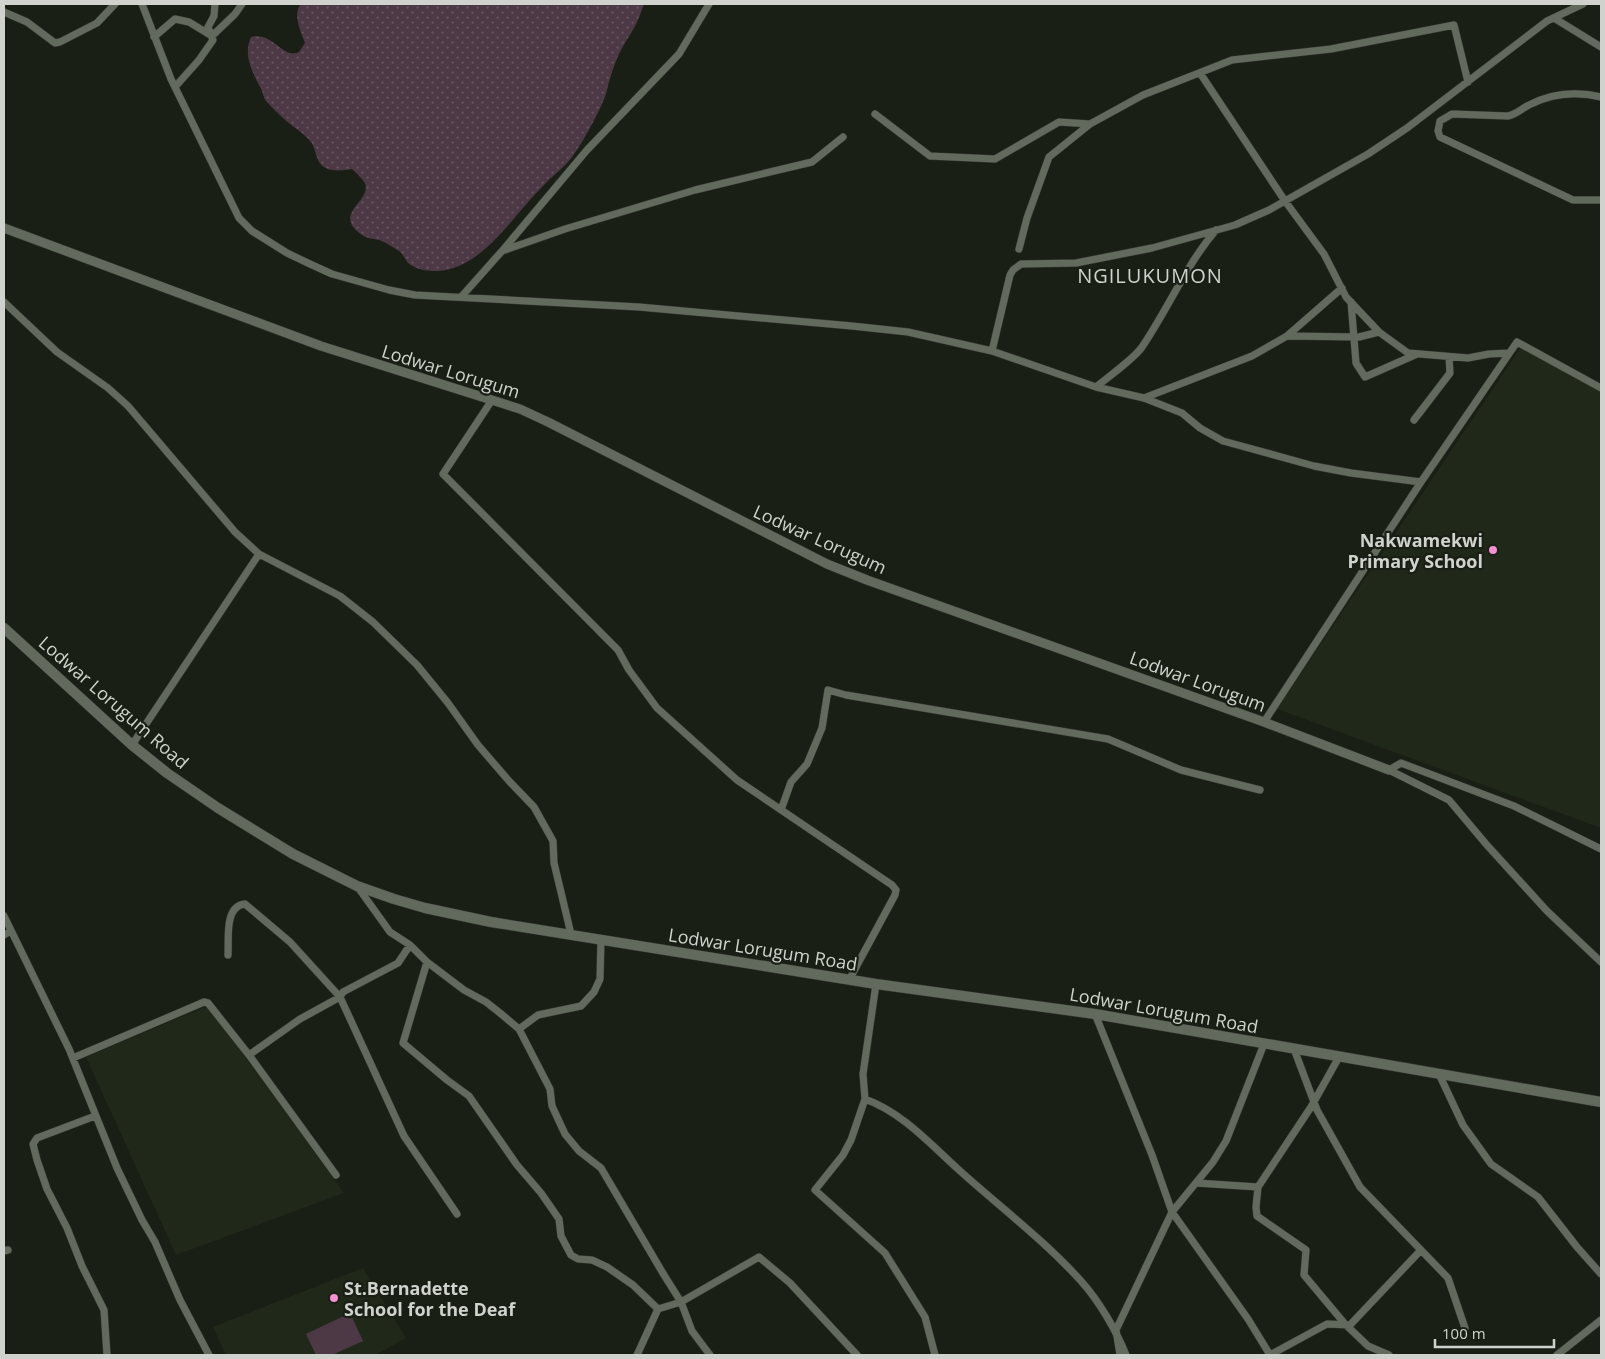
<svg xmlns="http://www.w3.org/2000/svg" width="1605" height="1359" font-family="'Open Sans',sans-serif">
<style>
.built{fill:#202819}
.grass{fill:url(#grass-dots)}
.pitch{fill:#4d3945}
.lines{fill:none;stroke-linecap:round;stroke-linejoin:round}
.minor-casing{stroke:#363933;stroke-width:8}
.tertiary-casing{stroke:#363933;stroke-width:10}
.secondary-casing{stroke:#363933;stroke-width:11}
.minor{stroke:#62695d;stroke-width:7}
.tertiary{stroke:#62695d;stroke-width:9}
.secondary{stroke:#62695d;stroke-width:10}
.poi-dot{fill:#f690d0;stroke:#191f15;stroke-width:2}
.labels{text-anchor:middle;dominant-baseline:central;stroke-width:4.5;stroke-linejoin:round;paint-order:stroke}
.street-label{font-size:18px;fill:#d0d3cd;stroke:#191f15}
.poi-label{font-size:18px;font-weight:bold;fill:#d0d3cd;stroke:#191f15;text-anchor:end}
.quarter-label{font-size:20px;letter-spacing:1px;fill:#d0d3cd;stroke:#191f15}
</style>
<defs>
<pattern id="grass-dots" width="8" height="8" patternUnits="userSpaceOnUse" patternTransform="scale(1.25)"><rect width="8" height="8" fill="#4d3945"/><path d="M2 2h.1M6 6h.1" fill="none" stroke="#66555f" stroke-width="1.8" stroke-linecap="round"/></pattern>
</defs>
<rect width="100%" height="100%" fill="#191f15"/>
<path class="built" d="M1521,347L1601,391V828L1277,709Z
M208,1006L344,1193L176,1255L86,1057Z
M363,1268L406,1338L375,1355H226L213,1327Z"/>
<path class="grass" d="M301,4H644C641,12 638,21 634,28C629,37 623,45 619,54C613,67 609,80 606,94C601,109 582,144 572,157C564,168 552,176 543,186C513,215 480,273 433,271C424,271 414,268 408,263C405,259 403,254 399,251C395,248 390,246 386,243C378,238 369,240 362,235C331,213 372,202 365,183C362,178 356,173 352,169C344,170 333,172 326,168C315,163 317,150 311,142C303,132 291,126 282,117C277,112 271,107 266,101C263,97 263,91 260,87C252,71 243,55 251,37C273,31 283,60 299,52L305,43C301,32 292,14 301,4Z"/>
<path class="pitch" d="M350,1313L363,1341L332,1355H316L306,1334Z"/>
<g class="lines">
<defs>
<path id="minor" d="M142,4L171,79L239,218L252,231L287,253L310,264L332,274L389,290L415,295L639,307L852,326L908,332L992,351L1096,387L1144,398L1182,413L1200,428L1223,441L1314,466L1351,473L1421,482
M4,12L27,22L55,43L60,42L97,23L115,4
M1554,18L1601,47
M154,37L175,19L189,22L212,36L235,14L242,4
M1200,73L1285,201L1324,254L1346,297L1379,332L1408,353L1468,358L1489,354L1509,353
M175,87L199,60L213,40L208,27L214,16L215,4
M1601,97C1576,91 1552,93 1529,105C1521,109 1517,114 1508,116L1452,114L1440,121L1438,131L1440,137L1573,200H1601
M875,114L930,156L995,159L1059,122L1090,124L1143,95L1232,60L1331,49L1454,25L1468,82
M1019,249L1027,218L1049,157L1090,124
M503,250L587,150L679,54L709,4
M462,296L502,251L565,229L695,190L812,162L843,137
M4,302L57,352L108,388L128,406L235,532L259,554L340,596L373,622L417,665L448,703L478,745L509,781L534,807L553,841L554,863L571,934
M1351,302L1356,363L1365,377L1417,354
M1287,336L1359,337L1379,332
M992,351L1010,275L1013,270L1021,264L1076,263L1152,248L1235,225L1269,210L1368,154L1407,128L1547,21L1583,4
M1096,387C1108,377 1135,358 1142,347C1168,309 1186,265 1216,230
M1144,398L1252,356L1287,336L1342,288
M492,400L443,474L618,650L629,670L657,708L737,780L892,885L896,890L895,895L849,980
M1414,420L1450,373L1449,357
M1264,722L1421,482L1517,342L1601,388
M132,745L259,554
M1389,770L1449,800L1486,844L1547,911L1601,962
M1389,770L1401,763L1514,806L1601,849
M781,810L791,782L807,764L822,728L828,690L846,695L1108,739L1181,770L1260,790
M357,886L390,932L410,945L427,962L464,990L486,1002L500,1013L519,1029L550,1089L552,1106L565,1134L579,1151L601,1168L664,1275L681,1302L692,1331L710,1355
M4,916L69,1049L117,1168L142,1220L155,1242L180,1300L209,1355
M4,935L11,931
M228,955C229,939 224,906 245,904L290,942L340,997L404,1136L457,1214
M427,962L403,1043L447,1080L469,1096L517,1165L541,1193L559,1219L561,1236L571,1255L578,1259L592,1260L607,1267L633,1285L658,1309
M876,984L863,1074L865,1099L851,1140L843,1155L815,1190L885,1253L925,1317L935,1355
M1095,1014L1152,1155L1172,1212L1248,1319L1270,1355
M519,1029L538,1015L581,1006L594,992L600,979L601,939
M1294,1049L1317,1110L1360,1187L1448,1278L1465,1328
M249,1055L300,1019L340,997L343,992L398,963L410,945
M1339,1057L1311,1107L1258,1187L1256,1207L1257,1216L1306,1250L1304,1275L1345,1324L1368,1346L1389,1355
M73,1058L204,1002L208,1003L249,1055L336,1175
M1439,1074L1463,1125L1491,1164L1538,1197L1577,1247L1601,1274
M865,1099C903,1113 930,1144 959,1170C1000,1207 1044,1240 1081,1281C1099,1301 1116,1330 1126,1355
M95,1116L37,1138L33,1144L37,1160L47,1189L67,1228L82,1266L104,1310L107,1355
M1196,1183L1258,1187
M4,1251L8,1250
M637,1355L658,1309L681,1302L759,1257L790,1283L857,1355
M1120,1355L1116,1330L1172,1212L1213,1162L1226,1141L1264,1044
M1270,1355L1327,1324L1350,1325L1421,1250
M1557,1355L1601,1320"/>
<path id="tertiary" d="M4,228L321,346L520,409L548,422L827,564L867,580L1264,722L1389,770"/>
<path id="secondary" d="M4,628L132,745L167,773L218,808L293,854L357,886L394,899L425,908L491,922L876,984L1095,1014L1601,1102"/>
</defs>
<use href="#minor" class="minor-casing"/>
<use href="#tertiary" class="tertiary-casing"/>
<use href="#secondary" class="secondary-casing"/>
<use href="#minor" class="minor"/>
<use href="#tertiary" class="tertiary"/>
<use href="#secondary" class="secondary"/>
</g>
<g class="poi-dot">
<circle cx="1493" cy="550" r="5"/>
<circle cx="334" cy="1298" r="5"/>
</g>
<g class="labels">
<g class="street-label">
<text transform="translate(451 371) rotate(17)">Lodwar Lorugum</text>
<text transform="translate(820 539) rotate(24)">Lodwar Lorugum</text>
<text transform="translate(1198 681) rotate(20)">Lodwar Lorugum</text>
<text transform="translate(114 702) rotate(41)">Lodwar Lorugum Road</text>
<text transform="translate(763 949) rotate(9)">Lodwar Lorugum Road</text>
<text transform="translate(1164 1010) rotate(10)">Lodwar Lorugum Road</text>
</g>
<g class="poi-label">
<text x="1483" y="540">Nakwamekwi<tspan x="1483" dy="21">Primary School</tspan></text>
<text x="344" y="1288" text-anchor="start">St.Bernadette<tspan x="344" dy="21">School for the Deaf</tspan></text>
</g>
<g class="quarter-label">
<text x="1150" y="275">NGILUKUMON</text>
</g>
</g>
<rect width="1605" height="1359" fill="none" stroke="#d0d3cd" stroke-width="10"/>
<path d="M1435 1339v8h119v-8" fill="none" stroke="#d0d3cd" stroke-width="2.5"/>
<text x="1442" y="1339" font-size="15" fill="#d0d3cd" stroke="#191f15" stroke-width="4" paint-order="stroke">100 m</text>
</svg>
